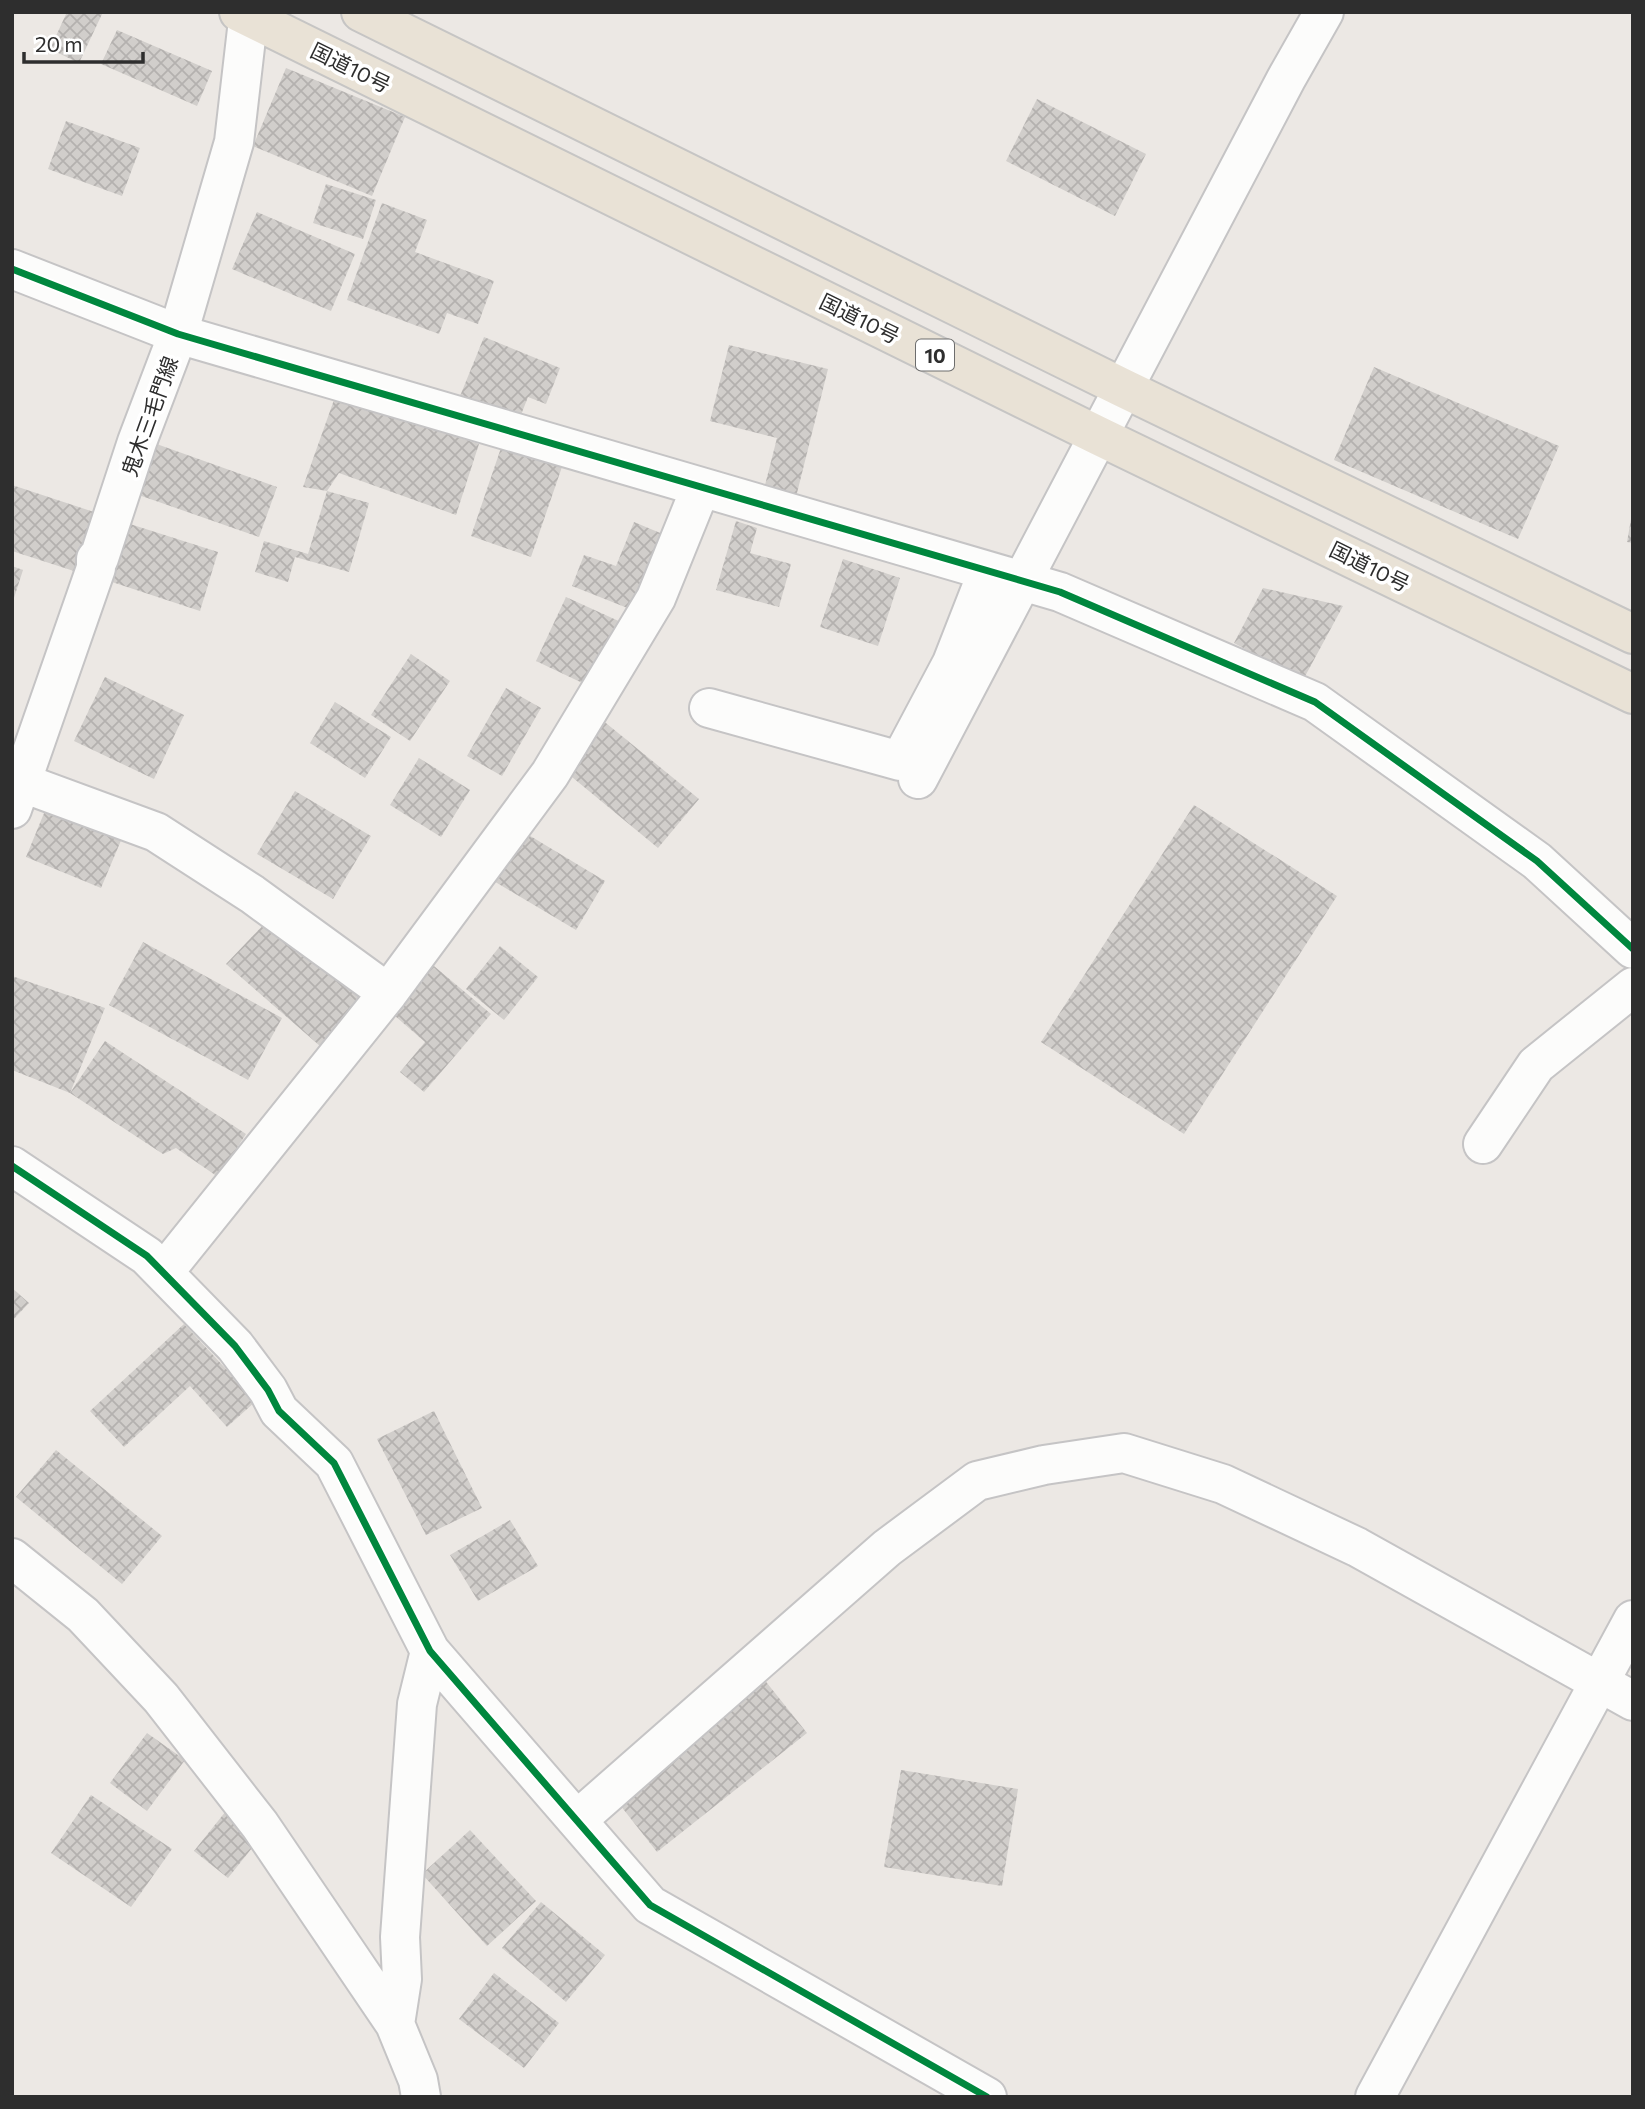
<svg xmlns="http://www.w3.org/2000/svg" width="1645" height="2109" font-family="Commissioner,'Noto Sans JP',sans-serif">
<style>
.building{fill:url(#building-cross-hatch)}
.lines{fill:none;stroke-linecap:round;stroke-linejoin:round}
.minor-casing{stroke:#c5c4c5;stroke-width:42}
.secondary-casing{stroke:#c5c4c5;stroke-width:42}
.trunk-casing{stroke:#c6c5c4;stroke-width:42}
.minor{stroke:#fcfcfb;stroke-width:38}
.secondary{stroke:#fcfcfb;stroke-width:38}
.trunk{stroke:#e9e2d6;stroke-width:38}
.cycleway-casing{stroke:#fff;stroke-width:11}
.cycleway{stroke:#00873e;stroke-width:7}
.labels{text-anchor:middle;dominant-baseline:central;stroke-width:7;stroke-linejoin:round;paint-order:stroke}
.shield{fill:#fff;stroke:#6d6d6d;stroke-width:2}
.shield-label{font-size:19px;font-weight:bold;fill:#2e2e2e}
.street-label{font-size:21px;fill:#2e2e2e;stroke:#fff}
</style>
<defs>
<pattern id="building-cross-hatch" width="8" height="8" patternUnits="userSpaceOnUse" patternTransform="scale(1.75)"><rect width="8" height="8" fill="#d1cecb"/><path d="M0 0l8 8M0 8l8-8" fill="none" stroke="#b4b1af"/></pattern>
</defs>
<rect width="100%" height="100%" fill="#ece8e4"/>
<path class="building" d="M67,12H103L79,63L50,49Z
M117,30L212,71L197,106L101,64Z
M286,68L405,117L372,196L253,146Z
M1037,99L1146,154L1115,216L1006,161Z
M66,121L140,148L122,196L48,169Z
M326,184L376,200L363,239L313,223Z
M382,203L427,220L415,252L494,281L478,324L447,313L439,334L347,300Z
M257,212L355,254L331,311L232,269Z
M484,337L560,368L546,404L528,397L517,425L458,401Z
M729,345L828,369L796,497L764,489L777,438L710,421Z
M1374,367L1559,446L1518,539L1334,460Z
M335,397L479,444L456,515L339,473L327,491L303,487Z
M151,442L277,487L259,537L133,493Z
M503,442L563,464L531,557L471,536Z
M12,485L100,514L80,573L12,551Z
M327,491L369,503L349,572L295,557L288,582L255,572L264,541L308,554Z
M1631,519H1633V543L1627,542Z
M736,521L757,528L750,553L791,564L779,607L716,590Z
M634,522L665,535L635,611L572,586L584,555L616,566Z
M130,524L218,552L200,611L112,582Z
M843,559L900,578L878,646L820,627Z
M12,566L23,570L13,601H12Z
M1263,588L1343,606L1303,680L1234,643Z
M566,597L623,623L593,688L536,661Z
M411,654L450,681L410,741L371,715Z
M105,677L184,715L154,779L74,741Z
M506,688L541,708L502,776L467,756Z
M335,702L391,737L365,778L310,743Z
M601,719L699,799L658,848L561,768Z
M419,758L470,790L441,837L390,805Z
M295,791L371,836L333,899L257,854Z
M49,801L125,831L101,888L26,857Z
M1194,805L1337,896L1184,1134L1041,1042Z
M522,831L605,881L576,930L492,880Z
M267,921L360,996L320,1046L226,964Z
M143,942L282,1018L248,1080L109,1005Z
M500,946L538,977L504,1020L466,989Z
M428,961L491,1014L424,1092L400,1072L425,1042L387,1009Z
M12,976L105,1008L70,1093L12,1070Z
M105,1041L246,1134L218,1177L176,1148L163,1154L70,1093Z
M12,1288L29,1303L12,1321Z
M184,1324L256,1401L227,1427L190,1386L124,1447L90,1411Z
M434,1411L482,1508L426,1535L377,1439Z
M56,1450L162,1536L122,1584L16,1497Z
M510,1520L538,1566L478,1601L450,1555Z
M759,1673L807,1733L657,1852L609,1791Z
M147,1733L185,1760L147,1811L110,1783Z
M901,1770L1018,1789L1002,1886L884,1867Z
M91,1795L172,1849L131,1907L51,1853Z
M226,1811L260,1838L228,1878L194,1851Z
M470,1830L536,1901L487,1946L422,1874Z
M541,1902L605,1955L566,2002L502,1948Z
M494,1973L559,2023L524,2068L459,2019Z"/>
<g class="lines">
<defs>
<path id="minor" d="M12,269L178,334L1060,592L1315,702L1537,861L1633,949
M709,708L900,761L952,663L988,571
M12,779L156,832L252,894L388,993L164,1272
M918,779L1286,79L1324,12
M388,993L550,774L656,598L701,487
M1483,1144L1536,1065L1633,987
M12,1166L147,1256L235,1346L268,1390L279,1411L334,1463L430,1651L650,1905L987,2097
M12,1558L83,1615L161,1698L260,1825L395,2024L418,2080L421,2097
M577,1820L887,1548L977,1481L1044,1465L1124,1453L1223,1484L1357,1547L1633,1701
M395,2024L402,1979L400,1937L417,1704L430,1651
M1375,2097L1633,1620"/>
<path id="secondary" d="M12,809L96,568V559L99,558L137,442L178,334L234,142L249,12"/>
<path id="trunk" d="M239,12L1099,436L1633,694
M361,12L1123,388L1633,634"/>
</defs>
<use href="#minor" class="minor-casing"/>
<use href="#secondary" class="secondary-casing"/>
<use href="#trunk" class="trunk-casing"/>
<use href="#minor" class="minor"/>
<use href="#secondary" class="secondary"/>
<use href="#trunk" class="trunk"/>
<defs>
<path id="cycleway" d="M12,269L178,334L1060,592L1315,702L1537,861L1633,949
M12,1166L147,1256L235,1346L268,1390L279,1411L334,1463L430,1651L650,1905L987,2097"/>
</defs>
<use href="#cycleway" class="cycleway-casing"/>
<use href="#cycleway" class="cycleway"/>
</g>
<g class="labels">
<rect class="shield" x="916" y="339.5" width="38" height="31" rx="5"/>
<g class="shield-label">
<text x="935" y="355">10</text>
</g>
<g class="street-label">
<text transform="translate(351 67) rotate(26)">国道10号</text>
<text transform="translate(860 318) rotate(26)">国道10号</text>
<text transform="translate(149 416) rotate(-70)">鬼木三毛門線</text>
<text transform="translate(1370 566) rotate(26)">国道10号</text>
</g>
</g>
<rect width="1645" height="2109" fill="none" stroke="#2e2e2e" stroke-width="28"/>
<path d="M24 52v10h119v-10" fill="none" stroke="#2e2e2e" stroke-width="3.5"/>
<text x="35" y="52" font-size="21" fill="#2e2e2e" stroke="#ffffff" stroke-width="5" paint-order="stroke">20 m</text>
</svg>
